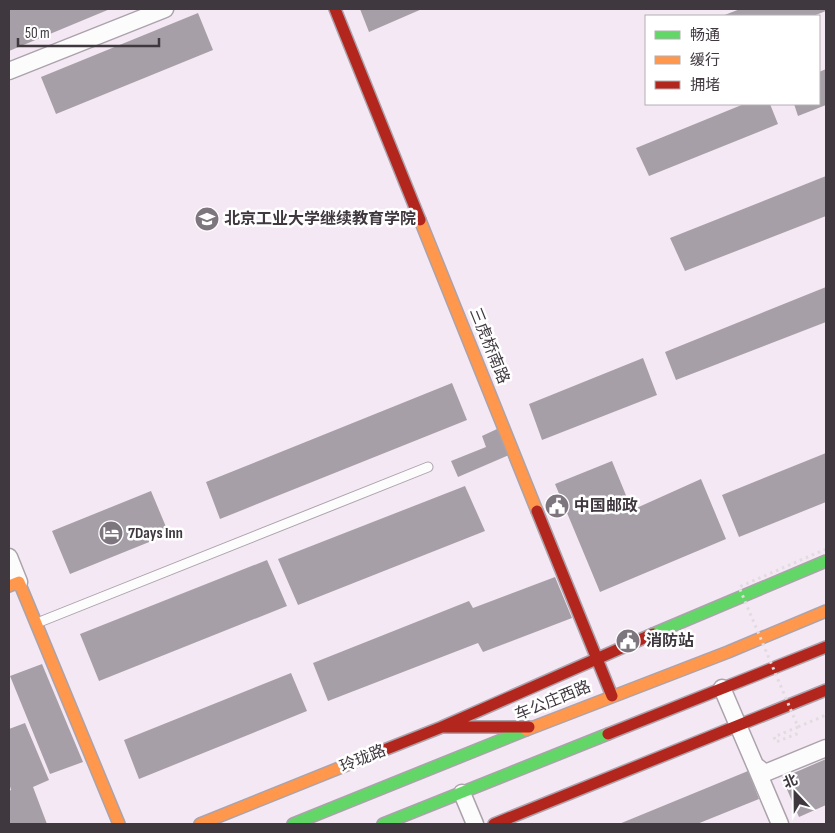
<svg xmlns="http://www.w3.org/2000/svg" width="835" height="833" font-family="'Sofia Sans Condensed','Noto Sans SC',sans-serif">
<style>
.building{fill:#a79fa7}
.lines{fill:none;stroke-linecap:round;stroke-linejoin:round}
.lane-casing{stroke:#aba3ab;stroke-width:11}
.street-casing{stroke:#aba3ab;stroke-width:19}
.fast-casing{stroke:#aba3ab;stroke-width:14}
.slow-casing{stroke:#aba3ab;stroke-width:14}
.jam-casing{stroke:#aba3ab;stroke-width:14}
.path{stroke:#e0dce0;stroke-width:3;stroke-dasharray:2.5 4;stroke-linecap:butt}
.lane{stroke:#fdfcfd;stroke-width:9}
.street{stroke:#fdfcfd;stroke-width:16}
.fast{stroke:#63d668;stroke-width:11}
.slow{stroke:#ff974d;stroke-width:11}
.jam{stroke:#b3261e;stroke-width:11}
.path-bridge{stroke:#e0dce0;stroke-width:3;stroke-dasharray:2.5 4;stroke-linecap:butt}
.labels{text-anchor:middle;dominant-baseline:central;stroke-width:5;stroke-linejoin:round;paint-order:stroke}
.poi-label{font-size:16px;font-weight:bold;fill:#3f383f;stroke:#fff;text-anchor:start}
.street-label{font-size:16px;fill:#3f383f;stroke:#fff}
</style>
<rect width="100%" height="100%" fill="#f4e8f4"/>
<path class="building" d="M9,9H110L9,51Z
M360,9H422L369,32Z
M740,9H826V11L813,16H722Z
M198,13L213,50L56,114L41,77Z
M826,69V105L798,116L794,104H819V72Z
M744,104H770L778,124L649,176L636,148Z
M826,176V216L685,271L670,238Z
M826,287V322L676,380L665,352Z
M643,358L657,395L542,440L529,404Z
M452,383L467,420L220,519L206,482Z
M497,429L509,455L458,477L451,461L486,447L482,436Z
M826,453V502L739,537L722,495Z
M612,461L632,510L701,479L726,539L600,592L555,484Z
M465,486L485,531L298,605L278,559Z
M151,491L169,534L70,574L52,531Z
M267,560L287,606L99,681L80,634Z
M555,577L572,618L483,652L478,643L328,701L313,663L469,601L473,608Z
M42,664L83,762L50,774L10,676Z
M291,673L307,711L139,779L124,740Z
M25,723L49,780L33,787L47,824H9V791L11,790L9,783V729Z
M826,759V805L799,817L782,778Z
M748,771L759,799L697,824H619Z"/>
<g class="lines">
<defs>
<path id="lane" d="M37,623L428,467"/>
<path id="street" d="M9,71L165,9
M9,557L19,582
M722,688L755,765L765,773L826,748
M755,765L780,824
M462,793L475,824"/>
<path id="fast" d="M653,634L826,561
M293,824L526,730
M383,824L608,734"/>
<path id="slow" d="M420,220L537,511
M9,586L19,582L119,824
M526,730L728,652L826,611
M200,824L379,752"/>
<path id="jam" d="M335,9L420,220
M537,511L612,696
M442,727L653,634
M608,734L826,647
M379,752L442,727H529
M494,824L826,690"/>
</defs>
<use href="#lane" class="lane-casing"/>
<use href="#street" class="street-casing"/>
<use href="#fast" class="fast-casing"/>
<use href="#slow" class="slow-casing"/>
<use href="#jam" class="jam-casing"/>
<path class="path" d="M798,727L774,737L776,742L799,733"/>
<use href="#lane" class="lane"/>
<use href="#street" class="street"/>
<use href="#fast" class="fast"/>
<use href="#slow" class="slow"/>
<use href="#jam" class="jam"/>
<path class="path-bridge" d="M826,549L739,587L798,727L826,715"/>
</g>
<defs>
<symbol id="university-disc" viewBox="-11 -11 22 22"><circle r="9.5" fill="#7e767e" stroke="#fff"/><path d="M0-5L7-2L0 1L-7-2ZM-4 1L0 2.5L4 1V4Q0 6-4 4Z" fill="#fff"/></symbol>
<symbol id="civic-disc" viewBox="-11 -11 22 22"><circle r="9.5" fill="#7e767e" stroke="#fff"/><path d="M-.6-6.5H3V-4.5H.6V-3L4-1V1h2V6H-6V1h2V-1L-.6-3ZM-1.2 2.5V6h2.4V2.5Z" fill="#fff"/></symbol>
<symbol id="hotel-disc" viewBox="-11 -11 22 22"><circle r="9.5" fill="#7e767e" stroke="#fff"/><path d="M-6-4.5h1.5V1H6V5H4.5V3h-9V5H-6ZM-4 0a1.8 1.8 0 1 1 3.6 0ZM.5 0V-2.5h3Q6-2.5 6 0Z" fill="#fff"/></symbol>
</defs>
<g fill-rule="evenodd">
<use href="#university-disc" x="193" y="205" width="28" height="28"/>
<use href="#civic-disc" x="543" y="492" width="28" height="28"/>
<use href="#hotel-disc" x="97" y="519" width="28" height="28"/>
<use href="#civic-disc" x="614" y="627" width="28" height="28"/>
</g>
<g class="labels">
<g class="poi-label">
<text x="224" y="219">北京工业大学继续教育学院</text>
<text x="574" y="506">中国邮政</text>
<text x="128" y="533">7Days Inn</text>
<text x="646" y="641">消防站</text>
</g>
<g class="street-label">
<text transform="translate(489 346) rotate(68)">三虎桥南路</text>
<text transform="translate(553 701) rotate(-22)">车公庄西路</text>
<text transform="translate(363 759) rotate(-22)">玲珑路</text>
</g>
</g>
<rect width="835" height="833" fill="none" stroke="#3f383f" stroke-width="20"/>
<rect x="645" y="15" width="175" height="90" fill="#ffffff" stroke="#b2afb2"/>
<rect x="655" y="31" width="25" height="8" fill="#63d668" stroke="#b2afb2"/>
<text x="690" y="40" font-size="15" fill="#3f383f">畅通</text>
<rect x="655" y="56" width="25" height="8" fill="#ff974d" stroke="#b2afb2"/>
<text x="690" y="65" font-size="15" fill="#3f383f">缓行</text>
<rect x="655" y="81" width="25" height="8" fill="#b3261e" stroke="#b2afb2"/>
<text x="690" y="90" font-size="15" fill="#3f383f">拥堵</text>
<g transform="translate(795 793) rotate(338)" stroke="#ffffff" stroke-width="4" paint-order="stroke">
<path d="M0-4L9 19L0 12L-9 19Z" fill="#3f383f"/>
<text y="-8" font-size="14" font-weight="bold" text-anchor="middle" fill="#3f383f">北</text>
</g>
<path d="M18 38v8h141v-8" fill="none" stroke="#3f383f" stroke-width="2.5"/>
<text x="25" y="38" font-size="15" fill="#3f383f" stroke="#ffffff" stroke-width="4" paint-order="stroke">50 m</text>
</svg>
